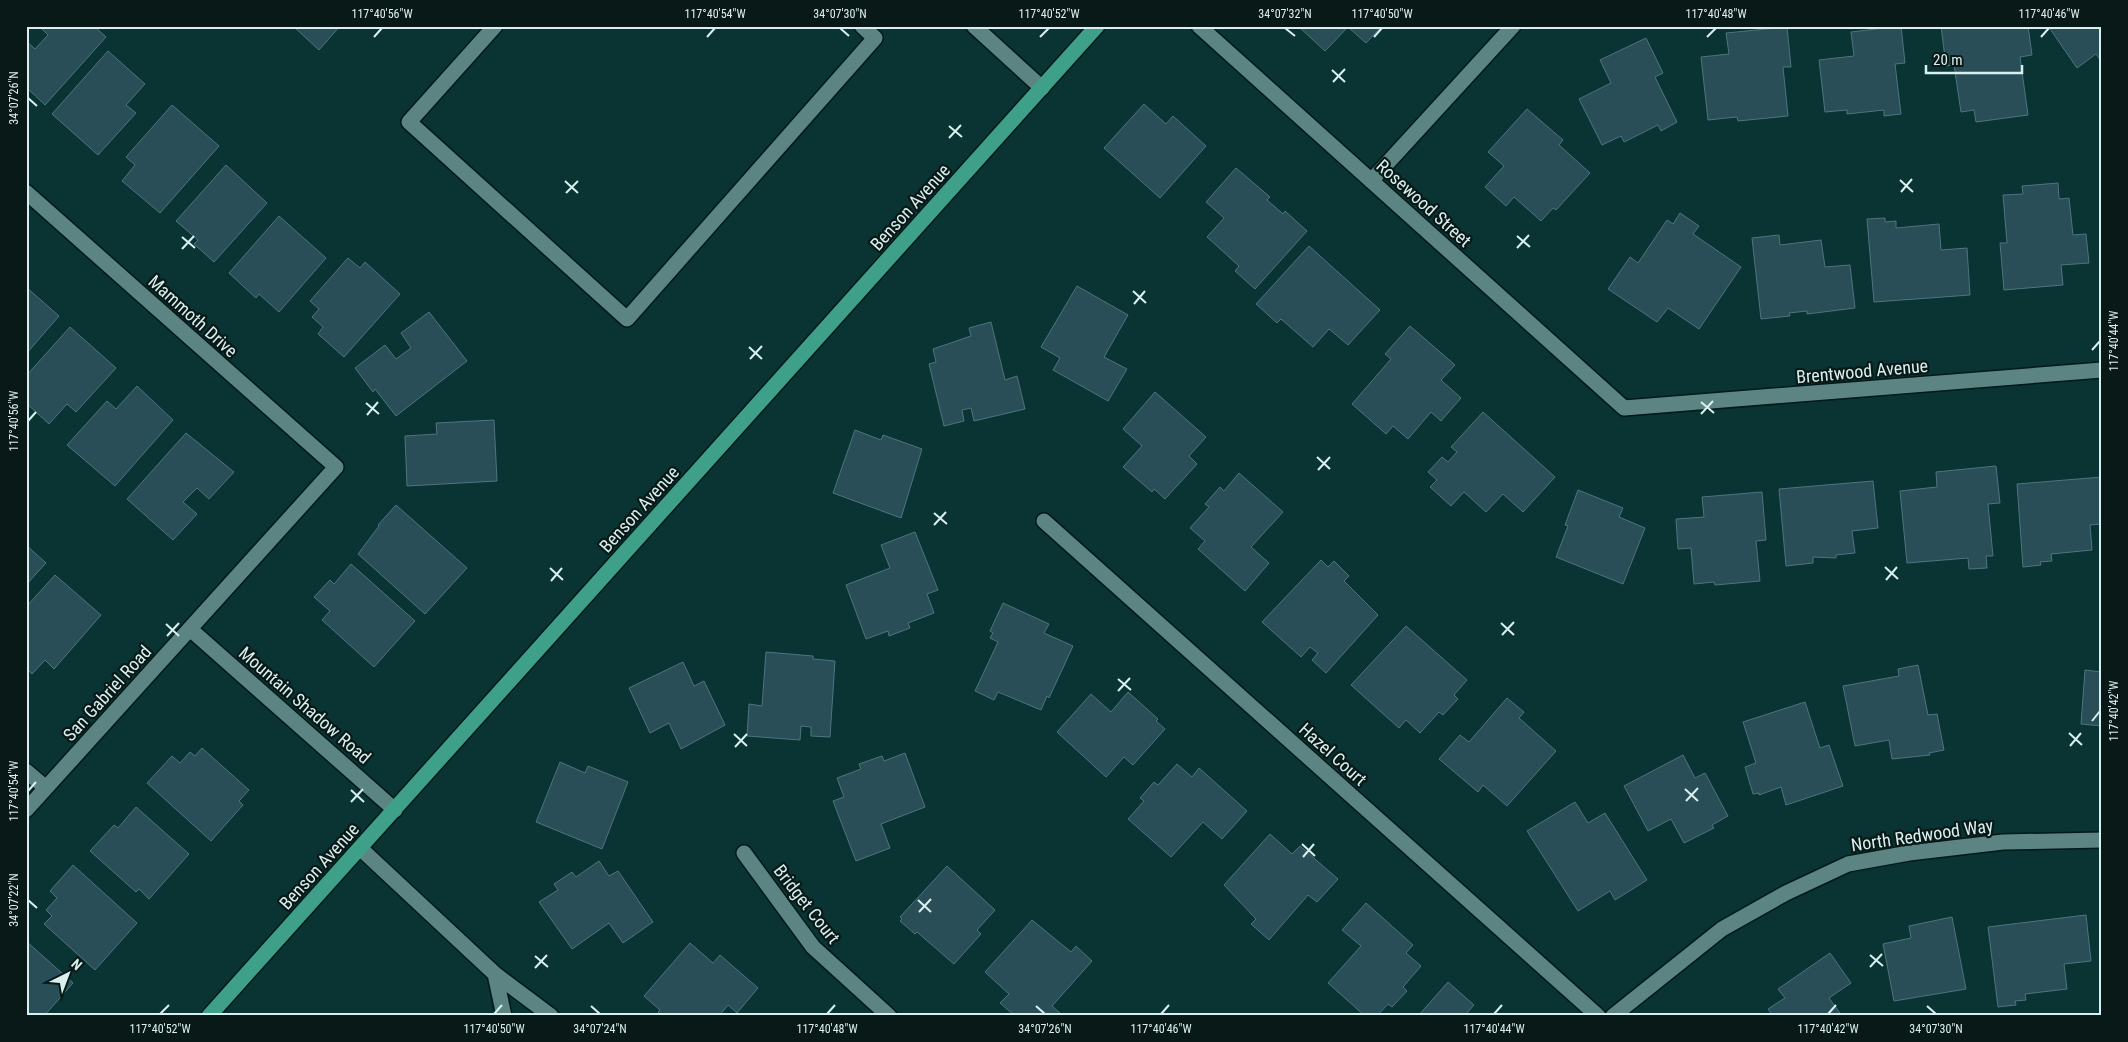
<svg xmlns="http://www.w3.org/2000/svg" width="2128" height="1042" font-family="'Roboto Condensed',sans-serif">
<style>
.building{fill:#2a4e57;stroke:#4e747e}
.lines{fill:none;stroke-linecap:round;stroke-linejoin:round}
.minor-casing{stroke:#001a1a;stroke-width:18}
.major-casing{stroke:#001a1a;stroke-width:18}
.minor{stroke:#5b8482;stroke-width:15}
.major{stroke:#3ea088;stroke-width:15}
.ticks{fill:none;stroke:#daf0ef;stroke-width:2}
.labels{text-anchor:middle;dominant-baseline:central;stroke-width:4.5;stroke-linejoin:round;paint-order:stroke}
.street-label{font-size:18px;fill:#daf0ef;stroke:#081918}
.neatline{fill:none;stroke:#daf0ef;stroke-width:2}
.ticks-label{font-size:12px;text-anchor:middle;fill:#daf0ef}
</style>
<rect width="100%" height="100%" fill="#093433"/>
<path class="building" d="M39,26H94L106,37L45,105L26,87V41L35,49L48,35Z
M293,26H340L319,50Z
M1298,26H1382L1366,43L1348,27L1325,51Z
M1901,26L1905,63L1895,64L1901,114L1884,116V110L1847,114V110L1825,112L1819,60L1854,56L1851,32Z
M1941,26H2028L2032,55L2020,57L2028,115L1976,122L1974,110L1961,112L1954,65L1946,66Z
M2048,26H2102V62L2096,54L2077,68Z
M1787,27L1791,67H1783L1788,116L1738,121L1737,117L1708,120L1701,57L1729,54L1726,33Z
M1646,38L1663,73L1655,77L1677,122L1661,131L1658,125L1624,142L1621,136L1602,145L1579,99L1611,83L1600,60Z
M108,51L145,84L126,105L136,113L98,155L52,114Z
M1144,104L1166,124L1173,116L1206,146L1160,198L1104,148Z
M172,105L219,146L160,213L122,181L135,165L126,157Z
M1527,109L1563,140L1559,145L1590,173L1556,210L1553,208L1541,221L1514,197L1506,206L1485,187L1504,166L1488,152Z
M226,165L267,203L214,262L194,244L198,240L176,221Z
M1236,168L1270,197L1267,200L1283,214L1285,211L1307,231L1255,289L1235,271L1239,266L1207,237L1224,218L1206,202Z
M2058,183L2059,199L2069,198L2073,235L2086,234L2089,263L2061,265L2063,285L2004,290L2000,243H2007L2003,195L2023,194L2022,186Z
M1680,213L1699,226L1693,234L1741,267L1699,329L1668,308L1657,322L1608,289L1630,257L1638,263L1667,220L1673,224Z
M279,216L326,258L279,312L259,294L256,298L229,273Z
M1885,218V222L1896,221V228L1939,224L1941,250L1967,248L1970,295L1874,302L1867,219Z
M1779,235L1780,245L1821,240L1825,267L1850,265L1855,308L1807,314V311L1789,313L1790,316L1761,319L1752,238Z
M1309,246L1380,310L1348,345L1329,329L1313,347L1281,319L1277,323L1256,304Z
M348,258L360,268L365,262L400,294L344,357L318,334L323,327L312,317L319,309L310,301Z
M1077,286L1128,315L1104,357L1127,369L1108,401L1053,370L1060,358L1041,347Z
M26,287L59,316L26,354Z
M429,312L467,361L396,416L375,389L373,392L355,368L385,345L396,359L411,348L401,333Z
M991,322L1005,380L1017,376L1025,409L974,421L971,408L962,410L964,421L944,426L929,364L936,362L933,349L971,336L969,328Z
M1410,326L1455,365L1441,380L1461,398L1441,421L1431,412L1408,439L1393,426L1386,434L1352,404L1391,359L1385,354Z
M70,327L116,368L76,412L67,404L49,424L26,403V376Z
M137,386L173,420L115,486L67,445L107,401L116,409Z
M1155,392L1206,437L1189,456L1197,464L1165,499L1154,489L1152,492L1123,467L1142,446L1123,429Z
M1483,412L1555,477L1523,512L1503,494L1486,512L1464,492L1451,506L1430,487L1437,480L1428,472L1442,457L1448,462L1457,452L1451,447Z
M494,420L497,481L407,486L405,436L437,434L436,423Z
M855,430L881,440L883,435L922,449L901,518L833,493Z
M186,433L234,472L209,499L197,488L183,502L197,514L173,540L127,499Z
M1996,466L2000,503L1988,504L1993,556H1986L1987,568L1969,569L1968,558L1907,563L1900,491L1937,487L1936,472Z
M1239,473L1283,512L1251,547L1269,563L1245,591L1198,549L1205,541L1190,528L1209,507L1205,504L1220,487L1224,491Z
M2102,477V524L2090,525L2092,550L2051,554L2052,561L2040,562L2041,565L2023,567L2017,484Z
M1873,481L1878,528L1852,531L1855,553L1836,555V558L1813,557V563L1786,566L1779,489Z
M1578,490L1623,508L1619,517L1645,528L1623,584L1556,557L1568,526L1565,525Z
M1762,492L1766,540L1756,541L1760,581L1715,585L1714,582L1694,584L1691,548L1678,549L1676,519L1704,517L1702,497Z
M396,505L467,568L425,614L358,554L379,526L378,525Z
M915,532L938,590L927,594L934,613L908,623L910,628L889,636L888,631L866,639L846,585L890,568L881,545Z
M26,545L46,563L26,585Z
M1321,560L1328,567L1334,561L1349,576L1344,581L1378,615L1326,673L1312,660L1318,653L1310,647L1301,657L1262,622Z
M351,564L415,621L374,667L322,620L330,611L314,597L330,580L334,584Z
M55,575L101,615L54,669L45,660L32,674L26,668V607Z
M1003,603L1049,624L1044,633L1073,646L1049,698L1047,696L1041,710L998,692L994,700L975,691L998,642L990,638L993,633L990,631Z
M1406,626L1467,680L1454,695L1458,699L1443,715L1439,712L1420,733L1406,720L1399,728L1351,685Z
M766,652L813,656V659L835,661L830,737L811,736V727L801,726L800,740L747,736L749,704L762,706Z
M683,662L694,686L704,681L725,725L681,749L669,723L650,733L629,688Z
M1918,665L1928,715L1937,714L1944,750L1929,753L1930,755L1892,759L1889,740L1855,746L1843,686L1899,676L1898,669Z
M2085,670L2102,672V726L2081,724Z
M1128,692L1158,719L1156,721L1165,729L1133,765L1124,757L1106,777L1057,732L1091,694L1111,712Z
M1507,698L1524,712L1519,718L1556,751L1507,806L1483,785L1478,792L1439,759L1460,735L1469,742Z
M1805,702L1820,748L1829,745L1843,786L1786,805L1781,787L1759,795V793L1753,794L1745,767L1756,763L1743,722Z
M202,748L249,790L239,801L243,805L211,841L147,783L172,756L180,763L190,752L195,756Z
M905,753L925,807L881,824L890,848L856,861L833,801L844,797L837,778L861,769L859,764L882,756L884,761Z
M1683,755L1695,778L1705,773L1728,816L1712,825L1714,828L1684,843L1671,819L1648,831L1624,786Z
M560,762L585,773L588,766L628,782L602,849L536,822Z
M1177,764L1192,777L1199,768L1247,811L1222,839L1203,822L1171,857L1128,819L1144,801L1140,798L1154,782L1158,785Z
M1575,802L1588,823L1605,813L1647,880L1615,900L1610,891L1578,911L1527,831Z
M136,807L189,854L149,899L139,889L136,892L90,851L114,825L118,828Z
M1270,834L1292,854L1300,846L1338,879L1317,902L1308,895L1269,940L1251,924L1256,919L1224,885Z
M599,861L609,876L618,871L653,922L623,943L609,923L572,949L539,902L558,890L554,884L572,872L576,877Z
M73,865L137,923L95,970L44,924L52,916L46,910L57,898L50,891Z
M947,866L995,910L977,930L981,934L954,964L917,932L915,934L900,921L902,919L900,917Z
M1366,903L1413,945L1406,953L1421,966L1403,987L1407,991L1392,1007L1388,1004L1377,1016H1365L1328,983L1361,946L1342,930Z
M2086,915L2091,961L2064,964L2067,989L2025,994L2026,1000L2015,1001L2016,1005L1998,1007L1988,927Z
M1952,917L1966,989L1894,1001L1883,944L1911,938L1909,926Z
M1032,920L1071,952L1076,946L1092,961L1052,1006L1060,1013L1057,1016H1015L1000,1003L1009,994L985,972Z
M26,941L73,983L44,1016H26Z
M690,943L713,963L720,955L758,988L737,1013L728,1005L719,1016H662L658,1012L660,1010L644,996Z
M1830,953L1851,983L1829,998L1842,1016H1773L1768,1009L1785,998L1778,989Z
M1448,982L1474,1005L1467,1013L1471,1016H1418Z"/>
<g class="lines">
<defs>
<path id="minor" d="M495,26L409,122L627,319L875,38L862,26
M974,26L1042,88
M1199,26L1624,408L2102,370
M1371,181L1513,26
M26,192L336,467L26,810
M1044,521L1598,1016
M190,629L395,810
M26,771L46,788
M360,848L495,974L551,1016
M744,853L813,947L889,1016
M495,974L504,1016
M1613,1016L1722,929L1786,893L1848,864L1909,853L2003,842L2102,840"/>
<path id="major" d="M209,1016L1097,26"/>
</defs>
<use href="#minor" class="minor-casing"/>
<use href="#major" class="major-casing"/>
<use href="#minor" class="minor"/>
<use href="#major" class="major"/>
</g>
<path class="ticks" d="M840,28L849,36M1285,28L1295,36M374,37L382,28M707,37L715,28M1040,37L1049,28M1374,37L1382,28M1707,37L1716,28M2041,37L2049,28M1332,70L1345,82M1333,82L1345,69M28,98L37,106M949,126L962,137M949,138L961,125M1900,180L1913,192M565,181L578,193M1901,192L1912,179M566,193L578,181M1517,236L1530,247M182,237L195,248M1517,248L1529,235M182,249L194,236M1133,291L1146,303M1134,304L1145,291M749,347L762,359M2092,350L2100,341M750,359L762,346M1701,402L1714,413M366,403L379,414M1701,414L1713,401M367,415L378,402M28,421L36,412M1317,457L1330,469M1318,470L1330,457M934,513L947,524M934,525L946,512M1885,567L1898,579M550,568L563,580M1886,580L1897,567M551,581L562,568M1501,623L1514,635M166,624L179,636M1502,635L1514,622M167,636L179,623M1118,679L1131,690M1118,691L1130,678M2092,721L2100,711M2069,733L2082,745M734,734L747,746M2070,746L2081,733M735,747L747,734M1685,789L1698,801M351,790L364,802M28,791L36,782M1686,801L1698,788M351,802L363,789M1302,844L1315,856M1303,857L1314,844M28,900L37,908M918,900L931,912M919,912L931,899M1870,955L1883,966M535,956L548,967M1870,967L1882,954M535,968L547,955M591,1006L600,1014M1036,1006L1045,1014M1927,1006L1936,1014M160,1014L169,1005M494,1014L502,1005M827,1014L835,1005M1161,1014L1169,1005M1494,1014L1502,1005M1828,1014L1836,1005"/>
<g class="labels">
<g class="street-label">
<text transform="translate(1424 203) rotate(42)">Rosewood Street</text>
<text transform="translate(910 207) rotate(-48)">Benson Avenue</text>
<text transform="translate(193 316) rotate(42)">Mammoth Drive</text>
<text transform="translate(1862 371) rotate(-5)">Brentwood Avenue</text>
<text transform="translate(639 509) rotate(-48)">Benson Avenue</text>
<text transform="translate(107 693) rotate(-48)">San Gabriel Road</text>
<text transform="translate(305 705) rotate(41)">Mountain Shadow Road</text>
<text transform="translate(1333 754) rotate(42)">Hazel Court</text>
<text transform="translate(1922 835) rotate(-8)">North Redwood Way</text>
<text transform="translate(319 866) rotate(-48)">Benson Avenue</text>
<text transform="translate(807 904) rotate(52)">Bridget Court</text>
</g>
</g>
<rect width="2128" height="1042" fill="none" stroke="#081918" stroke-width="55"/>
<g transform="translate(68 974) rotate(42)" stroke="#081918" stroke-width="4" paint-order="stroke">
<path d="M0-4L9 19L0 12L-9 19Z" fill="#daf0ef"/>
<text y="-8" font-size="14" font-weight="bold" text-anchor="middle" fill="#daf0ef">N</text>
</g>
<path d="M1926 65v8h96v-8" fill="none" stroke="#daf0ef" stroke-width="2.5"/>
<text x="1933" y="65" font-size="15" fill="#daf0ef" stroke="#081918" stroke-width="4" paint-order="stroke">20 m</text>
<rect x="28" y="28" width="2072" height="986" class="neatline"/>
<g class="ticks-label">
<text x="382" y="18">117°40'56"W</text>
<text x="715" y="18">117°40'54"W</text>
<text x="840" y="18">34°07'30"N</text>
<text x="1049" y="18">117°40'52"W</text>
<text x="1285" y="18">34°07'32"N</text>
<text x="1382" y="18">117°40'50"W</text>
<text x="1716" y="18">117°40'48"W</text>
<text x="2049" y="18">117°40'46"W</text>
<text transform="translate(14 98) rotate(-90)" y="4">34°07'26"N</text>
<text transform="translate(2114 341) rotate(-90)" y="4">117°40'44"W</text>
<text transform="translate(14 421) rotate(-90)" y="4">117°40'56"W</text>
<text transform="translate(2114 711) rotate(-90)" y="4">117°40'42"W</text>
<text transform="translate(14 791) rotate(-90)" y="4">117°40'54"W</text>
<text transform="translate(14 900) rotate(-90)" y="4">34°07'22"N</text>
<text x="160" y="1033">117°40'52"W</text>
<text x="494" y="1033">117°40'50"W</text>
<text x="600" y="1033">34°07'24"N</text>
<text x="827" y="1033">117°40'48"W</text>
<text x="1045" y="1033">34°07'26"N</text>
<text x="1161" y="1033">117°40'46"W</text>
<text x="1494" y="1033">117°40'44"W</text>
<text x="1828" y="1033">117°40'42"W</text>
<text x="1936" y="1033">34°07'30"N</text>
</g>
</svg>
